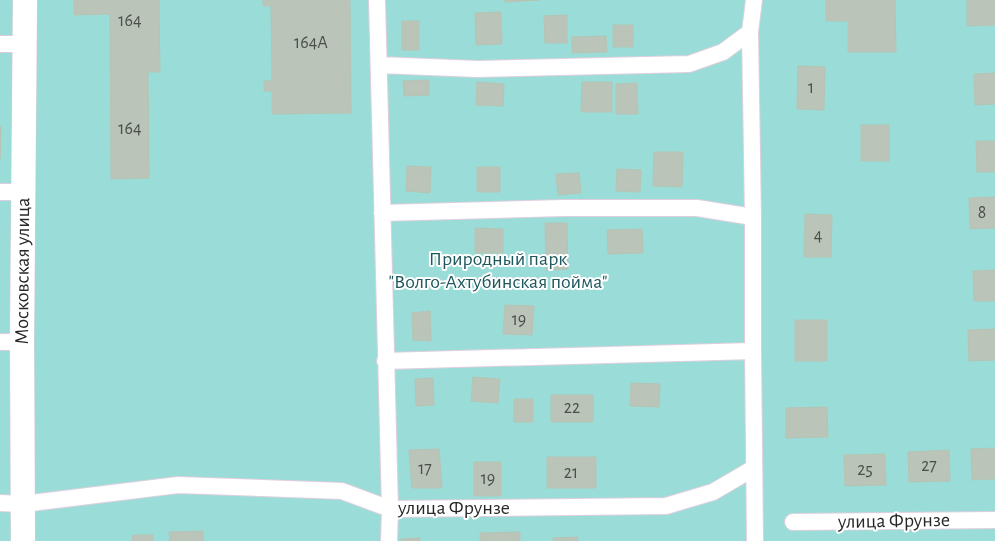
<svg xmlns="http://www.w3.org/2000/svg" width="995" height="541" font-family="'Alegreya Sans',sans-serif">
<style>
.green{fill:#9adcd8}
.building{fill:#bac4b9;stroke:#b5c4b4}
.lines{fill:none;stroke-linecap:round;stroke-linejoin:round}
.street-casing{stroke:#dfcfde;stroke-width:18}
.secondary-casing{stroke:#dfcfde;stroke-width:25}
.street{stroke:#fff;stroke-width:16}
.secondary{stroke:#fff;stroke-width:24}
.labels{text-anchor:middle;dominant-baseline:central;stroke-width:4;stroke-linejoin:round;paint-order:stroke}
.number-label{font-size:18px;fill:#4c4e4c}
.park-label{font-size:20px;fill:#1e585d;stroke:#fff}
.street-label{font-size:20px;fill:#272727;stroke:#fff}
</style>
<rect width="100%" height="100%" fill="#dce9da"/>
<path class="green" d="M0,0H995V541H0Z"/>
<path class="building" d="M74,0H159L160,72H148L149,178L111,179L110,14L74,15Z
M263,0H350L351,113L272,114V91H264V81H272L271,6H263Z
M505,0H539L505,2Z
M826,0H895L896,52H848V21H826Z
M967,0H995V25L967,26Z
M501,12L502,44L476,45L475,13Z
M567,15V43H545L544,16Z
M402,21H419V50H402Z
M613,25H633V47H613Z
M606,36L607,52L572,53V37Z
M798,66L825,67L824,110L797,109Z
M995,73V104L975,105L974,74Z
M429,80V95L404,96L403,81Z
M477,82L504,84L503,106L476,105Z
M582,82H612V112H581Z
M637,83L638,114H616V84Z
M861,125H889V161H861Z
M0,127H1L0,159Z
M976,141H995V172H977Z
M654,152H683L682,187L653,186Z
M407,166L431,167L430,193L406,191Z
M477,167H500V192H477Z
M617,169L641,170L640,192L616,191Z
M579,173L581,193L558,195L556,174Z
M995,197V228L970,229L969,198Z
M805,214L832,215L831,257H804Z
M545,223H567L568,269L546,270Z
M475,228L503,229V253H475Z
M642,229L643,253L608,254L607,230Z
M995,270V301H974L973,271Z
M505,305L534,306L532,335L503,334Z
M430,311L431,341L413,340L412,313Z
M795,320H827V361H795Z
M995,329V360L969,361L968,330Z
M473,377L500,379L498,403L471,401Z
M433,378L434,405L416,406L415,379Z
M631,383L660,384L659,407L630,406Z
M551,395H593V422H551Z
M514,399H533V422H514Z
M827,407L828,437L786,438V408Z
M995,448V479L972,480L971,449Z
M439,449L442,488H412L409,450Z
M949,450L950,481L909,482L908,452Z
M885,454L886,485L845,486L844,455Z
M547,457H596V488H547Z
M474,462H501V496H474Z
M203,531V541H170L169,532Z
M520,532V541H480V533Z
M133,535H153V541H132Z
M577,537L578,541H553V538Z
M420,538V541H401V539Z"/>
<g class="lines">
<defs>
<path id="street" d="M377,0L390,509L389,541
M754,0L750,32L753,217V351L755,541
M0,44H24
M379,65L477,69L689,64L723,52L750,32
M0,192H23
M382,213L564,208H697L753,217
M0,342H22
M385,361L753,351
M0,503L23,504L178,485L342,491L390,509L666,506L713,492L754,468
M793,522L995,520"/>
<g id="secondary">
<path id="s1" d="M23,541L22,342L25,0"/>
</g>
</defs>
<use href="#street" class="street-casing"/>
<use href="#secondary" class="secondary-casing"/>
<use href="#street" class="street"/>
<use href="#secondary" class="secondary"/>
</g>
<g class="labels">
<g class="number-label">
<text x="130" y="21">164</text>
<text x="311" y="43">164А</text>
<text x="811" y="88">1</text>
<text x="130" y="129">164</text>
<text x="982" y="213">8</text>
<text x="818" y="236">4</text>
<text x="519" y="320">19</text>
<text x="572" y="408">22</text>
<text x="929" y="466">27</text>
<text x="425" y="469">17</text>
<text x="865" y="470">25</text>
<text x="571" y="473">21</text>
<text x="488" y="479">19</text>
</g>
<g class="park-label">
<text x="498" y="259">Природный парк<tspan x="498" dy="23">"Волго-Ахтубинская пойма"</tspan></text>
</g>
<g class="street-label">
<text stroke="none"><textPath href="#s1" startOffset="270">Московская улица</textPath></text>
<text x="454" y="508">улица Фрунзе</text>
<text transform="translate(894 521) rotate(-1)">улица Фрунзе</text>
</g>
</g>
</svg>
